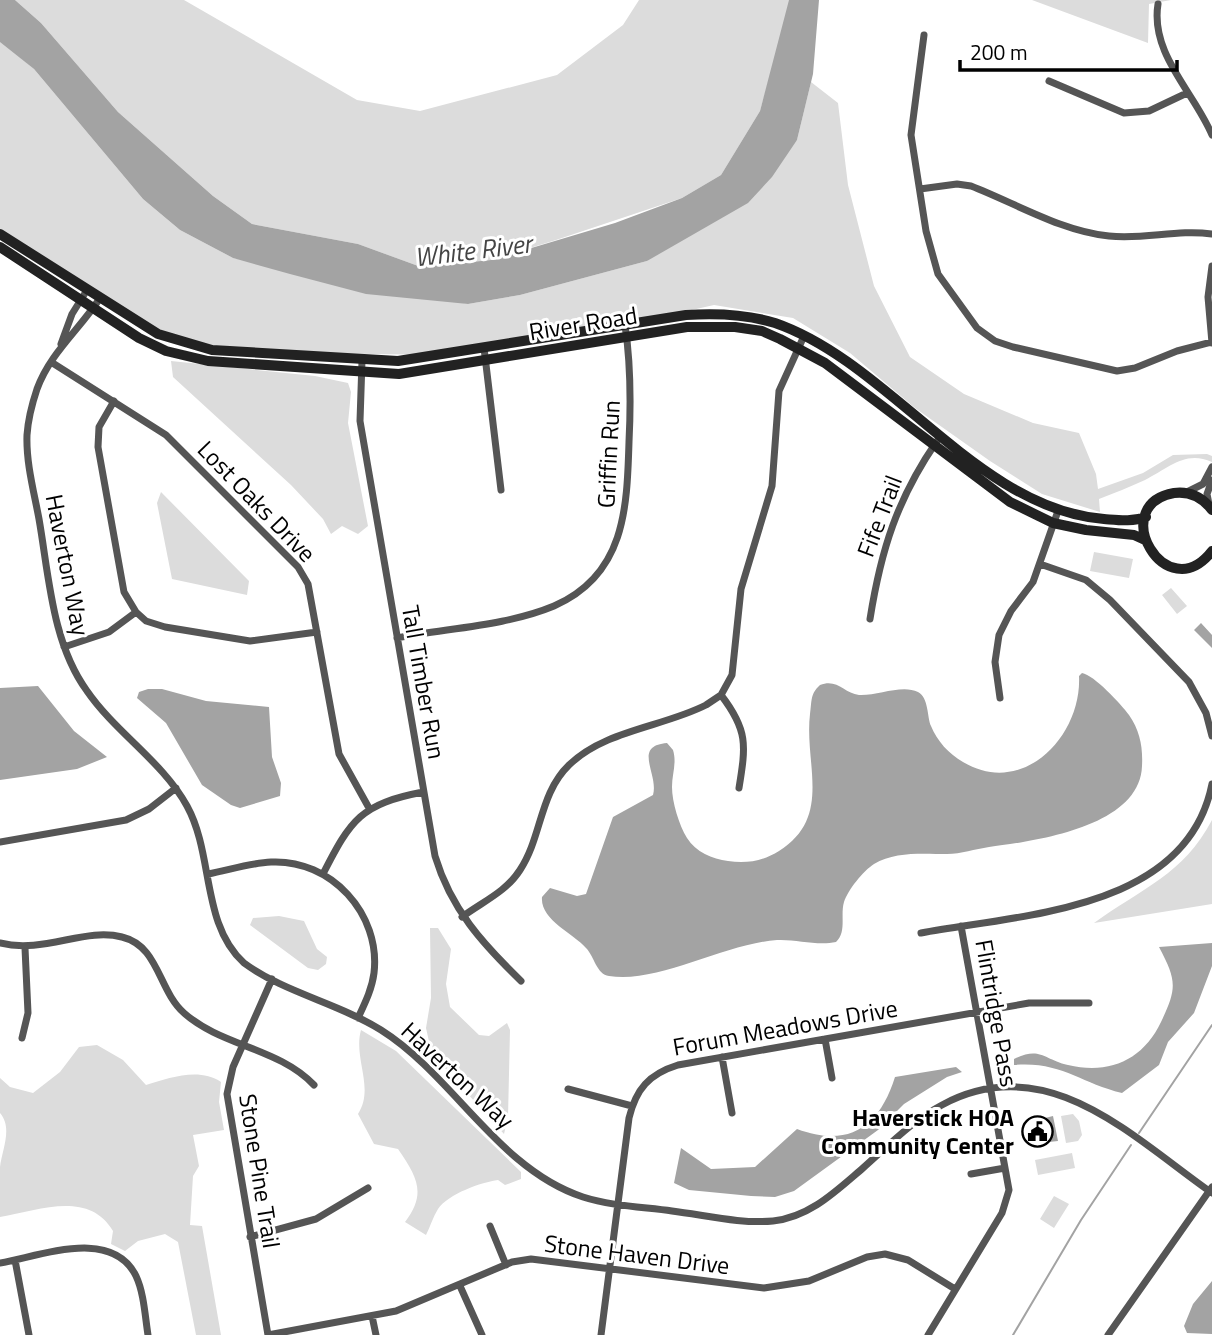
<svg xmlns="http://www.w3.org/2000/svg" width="1212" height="1335" font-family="'Titillium Web',sans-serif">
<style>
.green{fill:#dcdcdc}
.water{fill:#a3a3a3}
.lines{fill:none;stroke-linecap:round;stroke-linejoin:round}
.stream{stroke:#a3a3a3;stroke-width:2}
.minor{stroke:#555;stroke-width:7}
.secondary{stroke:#222;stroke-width:10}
.labels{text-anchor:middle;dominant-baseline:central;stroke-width:6;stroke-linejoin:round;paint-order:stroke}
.street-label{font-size:24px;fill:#000;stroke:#fff}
.poi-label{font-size:24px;font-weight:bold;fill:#000;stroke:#fff;text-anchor:end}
.water-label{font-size:26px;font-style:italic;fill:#444;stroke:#fff}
</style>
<rect width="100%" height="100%" fill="#fff"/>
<path class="green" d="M15,0H184L357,100L420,111L557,75L623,25L639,0H789V8L760,111L721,175L682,198L556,240L491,260L421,267L358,244L252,224L213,196L118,112L41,23Z
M1032,0H1171L1149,4L1148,43Z
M0,40L34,69L143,199L180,230L233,258L468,304L520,295L647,261L797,140L811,82L838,103L848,185L874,286L910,357L964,394L1033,423L1079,433L1096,474L1098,489L1143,473L1173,455L1207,454L1212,456V462C1185,450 1169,468 1145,480C1130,487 1114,493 1099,499L1100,512L1042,494L990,461L915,408L850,353L793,318L714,305L625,325L438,355L241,352L170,339L0,234Z
M171,361L315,376L348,383L351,392L348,423L368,526L358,534L342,526L331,534L323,519L291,485L173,377Z
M161,492L249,581L247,595L172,579L157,503Z
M1094,552L1133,559L1129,578L1090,571Z
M1171,588L1187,606L1177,614L1162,595Z
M1212,820V904L1094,923C1142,888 1183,875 1212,820Z
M279,916L304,921L317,949L327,957L326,964L318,970L308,968L250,925L253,918Z
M430,928H438L451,949L446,984L450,1007L479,1035L489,1036L507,1023L510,1030L508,1117L504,1134L447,1071L430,1046L426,1028L431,998Z
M361,1030L396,1051L521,1172V1179L505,1185L498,1180C482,1182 448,1194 438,1209C433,1217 430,1227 426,1235L405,1222C427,1193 417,1177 398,1149L374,1144L358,1114C375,1088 353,1058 361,1030Z
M97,1045L123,1060L146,1085C169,1078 199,1067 221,1082L219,1102L224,1130L193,1135L199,1166L193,1176L190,1225L202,1226L221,1335H196L178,1242L165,1234L138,1241L125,1251L111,1244L113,1231C89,1190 39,1210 0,1217C0,1201 0,1183 0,1167C2,1150 13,1128 0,1113V1078L10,1087L33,1093L60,1072L79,1047Z
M1073,1114L1079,1121L1082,1135L1078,1141L1066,1143L1061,1116Z
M1072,1153L1075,1168L1038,1175L1035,1160Z
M1054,1196L1069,1204L1054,1228L1040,1219Z"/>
<path class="water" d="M0,0H15L41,23L118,112L213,196L252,224L358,244L421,267L491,260L615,223L682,198L721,175L760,111L789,0H819L813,74L797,140L772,177L748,203L647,261L520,295L468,304L366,294L290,274L233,258L180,230L143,199L34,69L0,42Z
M1201,623L1212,635V648L1194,630Z
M1082,673C1094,675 1121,704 1129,715C1140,731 1143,747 1142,766C1140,827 1035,841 989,847C975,849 961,854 947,854C924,854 895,851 874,864C863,871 848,890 844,902C840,915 847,932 836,942C817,946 796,939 777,940C724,944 658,984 609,976C597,975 594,956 586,948C573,933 540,920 542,897L550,888L577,896L586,894L613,817L653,795C659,774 632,746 667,743L673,750C677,763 672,774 672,787C672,802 679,825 687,838C696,852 712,859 728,861C746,864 763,861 779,851C833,817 804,764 810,714C812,701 810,694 820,685C837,678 844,693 859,695C877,696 902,684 918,692C929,698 927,717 931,726C937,741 949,754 963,762C1023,798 1082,736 1079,676Z
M38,686L74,731L107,757L77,769L0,780V688Z
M148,689H162L206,701L269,707L272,757L281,783L280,796L240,808L231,805L202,785L166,723L137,698L139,692Z
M1212,943V966L1194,1013L1168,1042L1159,1065L1122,1093C1080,1083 1061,1061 1014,1065V1059C1040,1046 1043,1059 1068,1065C1109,1075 1143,1060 1161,1022C1177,988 1177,981 1159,947Z
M956,1067L962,1072L947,1077L904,1104L878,1130L794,1191L775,1197L751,1196L689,1190L674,1183L681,1148L711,1169L755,1167L797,1129C848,1148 879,1128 895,1077Z
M1053,1116L1058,1141L1049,1142L1045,1118Z
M1212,1281V1334L1187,1333L1184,1326L1193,1304Z"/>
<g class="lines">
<path class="stream" d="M1139,1133L1212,1025
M1013,1335L1081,1220L1131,1145"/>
<path class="minor" d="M1158,4C1150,54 1194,92 1212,135
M924,35L911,135L926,231L938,274L977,328L995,341L1013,347L1117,371L1135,368L1177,351L1212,342
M1049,81L1124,113L1149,111L1187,93
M920,189L957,184L971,186C1015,203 1061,231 1109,236C1144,240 1177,229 1212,234
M1212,266L1208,297L1212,343
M100,298C80,329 50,353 37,389C32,404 28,420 27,435C26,463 34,492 39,519C49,576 52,643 87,691C116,733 163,762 187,806C214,855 201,924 244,963C285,993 338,1003 381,1030C454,1076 498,1169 583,1197C611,1206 643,1207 672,1211C705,1215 740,1224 773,1221C810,1217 836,1191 863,1168C888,1146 913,1120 942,1105C1047,1048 1132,1137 1212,1193
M61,344L72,314L87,290
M484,348L501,490
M362,361L360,421L435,856C451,909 482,943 521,981
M51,362L166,435L298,567L308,584L339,754L369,808
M114,401L99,427L98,447L124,592L136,612L146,621L165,627L250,641L317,632
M1187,492L1203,484L1212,467
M1209,504L1207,494L1212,480
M1040,564L1086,580L1110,600L1189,682L1206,713L1212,736
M870,619C881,550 897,499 937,441
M397,638C448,628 506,626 554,606C625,575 627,509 629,442C631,402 631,365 625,325
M64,647L109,632L136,612
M721,695C748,730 746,745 739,788
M1000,698L995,662L999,635L1011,611L1033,582L1058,511
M0,842L126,820L149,809L176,788
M208,874C229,870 250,863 271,862C331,859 381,914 374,973C372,989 365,1003 358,1018
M323,874C351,819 361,804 423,792
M462,917C482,902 506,892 520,870C542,837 539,794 569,765C605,730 663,727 706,705L721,695L732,675L741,589L772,486L779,391L804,336
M921,933C1022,914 1187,911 1212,784
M0,943C44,954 85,927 122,937C159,946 158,990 184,1013C221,1046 279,1048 314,1085
M22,1038L28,1013L25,948
M825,1039L832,1078
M722,1057L732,1113
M568,1089L632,1106
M971,1174L1005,1168
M490,1226L506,1265
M250,1237L316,1219L368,1188
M15,1260L29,1335
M0,1263C41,1256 112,1227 136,1276C144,1293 145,1316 148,1335
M460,1286L482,1335
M372,1316L376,1335
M268,1335L396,1311L512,1262L531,1259L764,1288L809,1281L867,1257L885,1254L908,1260L955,1289
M268,1335L227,1094L233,1067L272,979
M601,1335L629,1118C636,1089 649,1074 678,1065L1029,1003H1089
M928,1335L1002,1213L1009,1190L961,926
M1108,1335L1212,1187"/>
<path class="secondary" d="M0,234L158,334L212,350L398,361L686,315C716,313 746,314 775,323C891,363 977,509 1104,519C1118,520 1132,522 1146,517
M0,247L139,338L166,351L208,361L399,374L687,327H735L762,331L780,339L825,363L1010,502L1053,523L1086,530L1134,535L1145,540
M1212,510C1203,498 1190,491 1174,493C1106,505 1166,610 1212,551"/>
</g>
<defs>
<symbol id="civic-ring" viewBox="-11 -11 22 22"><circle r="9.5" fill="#fff" stroke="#000" stroke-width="1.5"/><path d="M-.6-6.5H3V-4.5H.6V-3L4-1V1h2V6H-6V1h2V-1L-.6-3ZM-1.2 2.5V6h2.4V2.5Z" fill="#000"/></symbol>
</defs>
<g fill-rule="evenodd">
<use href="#civic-ring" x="1020" y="1114" width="35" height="35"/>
</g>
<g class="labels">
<g class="street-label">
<text transform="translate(583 323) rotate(-9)">River Road</text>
<text transform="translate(608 454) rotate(-87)">Griffin Run</text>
<text transform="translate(257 501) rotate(46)">Lost Oaks Drive</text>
<text transform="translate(879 516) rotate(-69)">Fife Trail</text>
<text transform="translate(68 565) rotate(79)">Haverton Way</text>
<text transform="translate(424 682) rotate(80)">Tall Timber Run</text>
<text transform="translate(997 1013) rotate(80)">Flintridge Pass</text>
<text transform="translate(785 1027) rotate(-10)">Forum Meadows Drive</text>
<text transform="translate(458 1075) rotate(43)">Haverton Way</text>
<text transform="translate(260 1171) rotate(81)">Stone Pine Trail</text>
<text transform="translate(637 1254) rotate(7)">Stone Haven Drive</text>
</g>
<g class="poi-label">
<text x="1014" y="1117">Haverstick HOA<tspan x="1014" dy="28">Community Center</tspan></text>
</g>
<g class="water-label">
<text transform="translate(473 250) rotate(-7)">White River</text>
</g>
</g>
<path d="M960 60v10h217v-10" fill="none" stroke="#000000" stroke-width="3.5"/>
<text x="970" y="60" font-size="21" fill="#000000" stroke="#ffffff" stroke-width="5" paint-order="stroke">200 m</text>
</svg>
